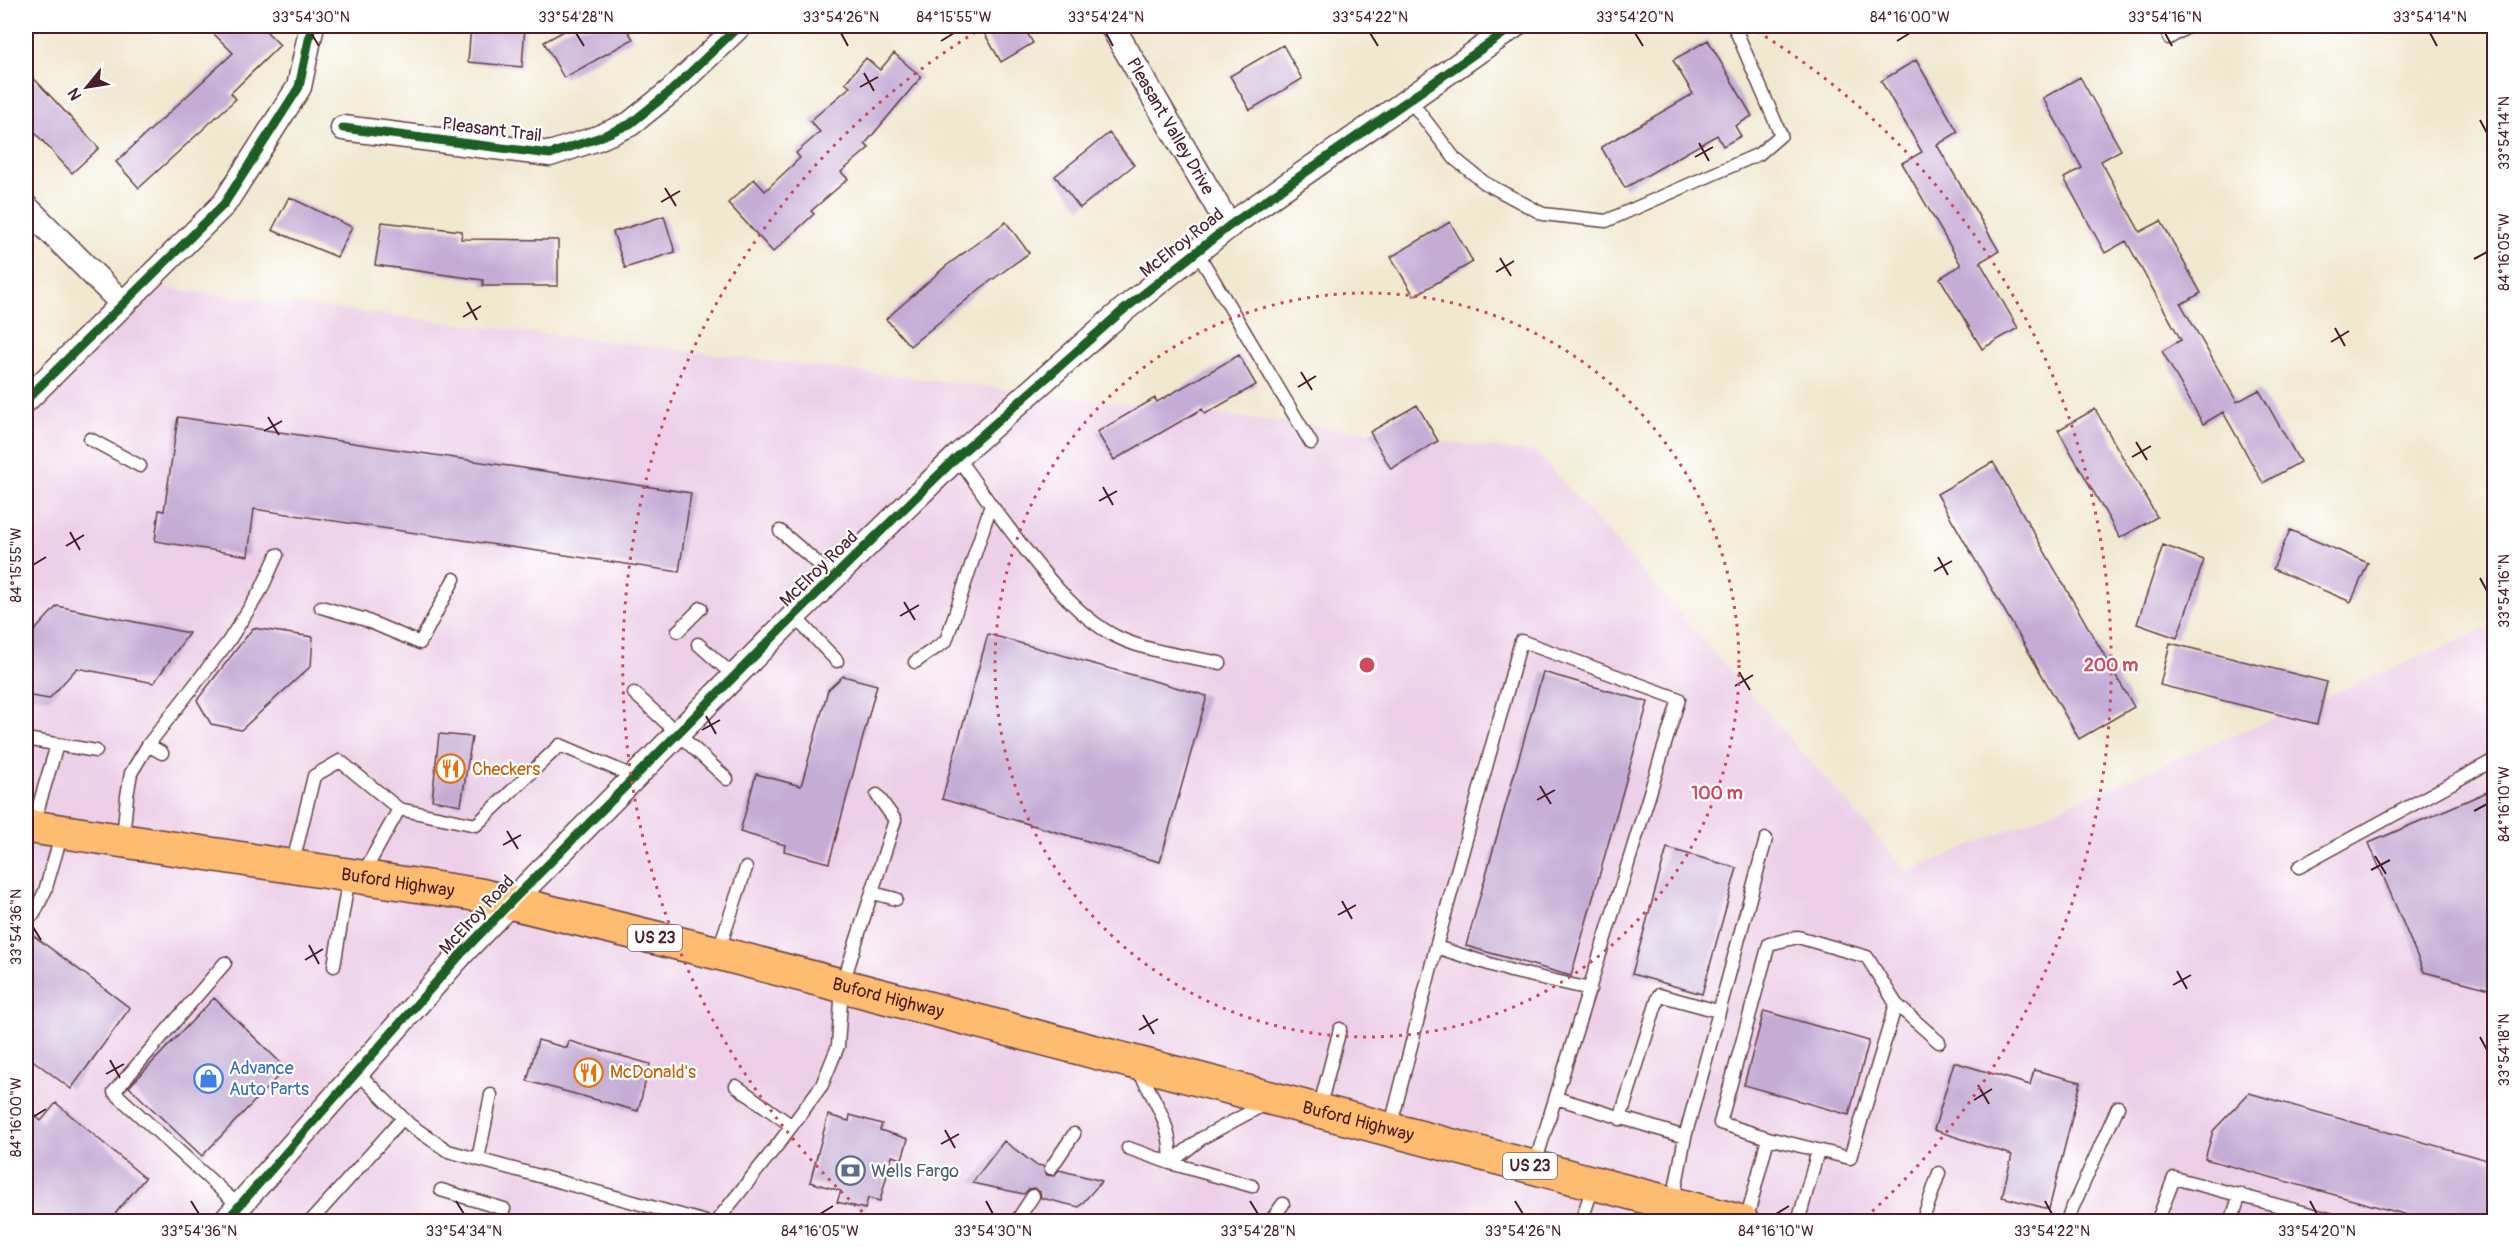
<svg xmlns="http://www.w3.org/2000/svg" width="2520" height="1247" font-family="Pangolin,sans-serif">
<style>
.built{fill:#edd0e8}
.building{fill:#c5acd5}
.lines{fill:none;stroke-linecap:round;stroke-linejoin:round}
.service-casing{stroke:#633d44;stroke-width:15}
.minor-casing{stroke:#633d44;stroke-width:27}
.primary-casing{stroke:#633d44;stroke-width:36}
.service{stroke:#fff;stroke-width:12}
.minor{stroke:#fff;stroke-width:24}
.primary{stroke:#febc70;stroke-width:33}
.cycleway-casing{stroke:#fff;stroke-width:13}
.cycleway{stroke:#1b5e20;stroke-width:9}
.ticks{fill:none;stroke:#4a1f2b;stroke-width:2}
.ring{fill:none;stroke:#d1495b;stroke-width:3;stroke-dasharray:3 6}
.labels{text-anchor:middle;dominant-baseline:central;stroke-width:4.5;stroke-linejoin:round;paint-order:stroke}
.shield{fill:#fff;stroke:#80626b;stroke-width:1.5}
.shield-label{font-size:16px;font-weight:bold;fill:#4a1f2b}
.street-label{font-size:18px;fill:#4a1f2b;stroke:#fff}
.food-label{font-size:18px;fill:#c56008;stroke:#fff;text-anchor:start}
.shop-label{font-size:18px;fill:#366cbe;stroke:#fff;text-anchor:start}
.service-label{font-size:18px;fill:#4e5e75;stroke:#fff;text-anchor:start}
.centre{fill:#d1495b;stroke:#fff;stroke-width:3}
.ring-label{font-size:18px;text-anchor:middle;font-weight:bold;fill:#d1495b;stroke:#fff;stroke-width:4.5;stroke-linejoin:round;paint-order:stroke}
.neatline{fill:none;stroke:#4a1f2b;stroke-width:2}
.ticks-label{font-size:15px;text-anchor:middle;fill:#4a1f2b}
</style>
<rect width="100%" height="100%" fill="#fff"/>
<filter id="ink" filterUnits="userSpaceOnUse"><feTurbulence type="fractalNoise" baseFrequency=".0167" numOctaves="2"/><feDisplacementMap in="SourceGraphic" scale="12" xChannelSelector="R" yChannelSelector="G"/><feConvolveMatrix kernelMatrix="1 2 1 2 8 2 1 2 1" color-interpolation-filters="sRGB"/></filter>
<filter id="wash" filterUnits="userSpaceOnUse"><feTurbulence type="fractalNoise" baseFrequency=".008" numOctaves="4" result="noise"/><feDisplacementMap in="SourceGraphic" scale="24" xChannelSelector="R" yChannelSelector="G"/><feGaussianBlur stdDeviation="1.35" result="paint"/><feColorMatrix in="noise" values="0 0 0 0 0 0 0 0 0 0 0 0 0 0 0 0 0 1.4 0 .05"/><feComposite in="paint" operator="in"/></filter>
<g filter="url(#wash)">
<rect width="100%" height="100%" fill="#f0e8cf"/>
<path class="built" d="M153,287L1537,453L1908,872L2494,626V1221L26,1222V395Z"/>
<g id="blocks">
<path class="building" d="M206,26H261L280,45L231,93L236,99L139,188L116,162L233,53Z
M471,26H525L522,67L468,62Z
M573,26H625L633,39L564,78L544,42Z
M980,26H1023L1033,43L1001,62Z
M1708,40L1752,116L1735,126L1741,136L1723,146L1717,135L1625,188L1601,147L1693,94L1673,60Z
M1283,45L1302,79L1250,110L1230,76Z
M894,53L921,77L865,144L869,148L841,172L848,179L811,211L814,214L773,252L728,203L754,179L765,191L800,158L796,153L820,132L810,121L850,87L845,83L866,58L880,70Z
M1916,60L1958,132L1937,145L1999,251L1980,262L2018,328L1982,349L1940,278L1961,265L1902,163L1922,152L1881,81Z
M26,70L99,148L72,173L26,123Z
M2080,77L2121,150L2101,161L2140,232L2161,221L2201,293L2181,304L2237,402L2259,390L2300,462L2263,483L2223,412L2203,424L2162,351L2181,340L2126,241L2105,253L2064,178L2082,168L2043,98Z
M1109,133L1134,165L1080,208L1055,176Z
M289,197L352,227L337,257L272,230Z
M664,216L675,252L625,268L613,232Z
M382,222L462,231L461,239L558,240V286H483V280L375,265Z
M1006,222L1029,253L981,288L910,346L886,319L946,266Z
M1450,222L1473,262L1414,296L1391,257Z
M1239,355L1256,385L1205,414L1202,409L1114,460L1097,432L1155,398L1157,402Z
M1417,405L1438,441L1391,469L1370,432Z
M2095,409L2157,517L2120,538L2058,430Z
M178,417L691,493L679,572L254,509L248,556L155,541L159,510L164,511Z
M1993,462L2134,707L2079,739L1937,494Z
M2290,530L2368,563L2351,602L2273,569Z
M2163,545L2204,560L2177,638L2137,624Z
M57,606L189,633L154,683L77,668L49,699L26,695V640Z
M253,628L313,637L311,666L241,730L211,724L197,700Z
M988,634L1207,696L1160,862L942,799Z
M2170,643L2327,682L2317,724L2160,685Z
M1543,672L1648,702L1571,976L1466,946Z
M843,676L877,685L829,863L784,851L785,845L740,832L756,774L801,786L828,690Z
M439,734L472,737L461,805L432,800Z
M2494,789V990L2424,972L2369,843Z
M1667,848L1737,868L1702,994L1632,974Z
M26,930L130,1008L71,1089L26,1055Z
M214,998L286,1068L202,1156L129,1087Z
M1764,1011L1869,1041L1849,1115L1744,1085Z
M538,1040L567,1048L569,1041L650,1064L638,1111L527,1081Z
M1954,1062L2030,1085L2034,1070L2081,1082L2049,1209L2002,1197L2012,1155L1934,1130Z
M2249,1093L2494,1162V1221H2429L2205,1159L2213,1131Z
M56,1103L145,1178L109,1221H26V1107L41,1121Z
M828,1115L849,1121L850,1115L882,1124L880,1130L908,1139L902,1159L892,1156L880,1201L868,1198L865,1209L837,1202L841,1191L810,1182Z
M1004,1141L1036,1165L1043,1166L1047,1175L1054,1176L1059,1170L1102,1181L1079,1207L1041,1198L1040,1192L1034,1188L1029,1189L1024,1194L972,1183Z"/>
</g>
</g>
<g filter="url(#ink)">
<use href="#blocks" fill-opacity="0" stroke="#633d44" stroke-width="1.5"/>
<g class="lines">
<defs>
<path id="service" d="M2169,38L2189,26
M1409,99L1455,159L1485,183L1543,214L1606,221L1759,154L1781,135L1734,26
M1197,252L1311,443
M90,439L140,466
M991,505C1025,548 1067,612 1117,637C1148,652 1187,656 1220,663
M780,531L834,577
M321,607L363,619L420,643L454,579
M794,616L837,661
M678,631L701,608
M698,644L735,677
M915,662L946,641L991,505L957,457
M634,693L727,779
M26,739L96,751
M148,745L162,753
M33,825L57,745
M123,838L127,796L131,773L148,745L228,642L261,590L277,555
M292,866L314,776L340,761L399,809L476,825L560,745L635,777
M2299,867L2494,760
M363,874L399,809
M873,893L896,899
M26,916L34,914L45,891L62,833
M1436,947L1521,641L1679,699L1534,1167
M718,952L746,868
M225,963L114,1092L239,1206
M334,966L349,876
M1896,1004L1939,1042
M1138,1070C1154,1098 1174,1130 1170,1163
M358,1073L410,1125L448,1151L706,1222
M736,1086L792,1126
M1556,1098L1685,1137
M1319,1109L1340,1029
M1620,1119L1659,995L1718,1011
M1390,1129L1436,947L1511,971L1590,989
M1128,1148L1170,1163L1252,1186
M478,1159L491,1095
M1170,1163L1202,1138L1265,1104
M1051,1168L1074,1134
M441,1190L504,1209
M310,1222L403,1118
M716,1222L779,1143L822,1085L838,1046L842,986L895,820L877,795
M1016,1222L1033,1196
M1270,1222L1283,1204
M1581,1222L1594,1184
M1669,1222L1685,1137L1766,839
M1746,1222L1768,1138L1720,1123L1769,944L1798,937L1867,957L1896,1004L1850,1158L1768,1138
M1798,1222L1818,1151
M1922,1222L1939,1173
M2066,1222L2118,1107
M2157,1222L2174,1178L2340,1222
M2231,1222L2240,1194"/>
<g id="minor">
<path id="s1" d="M1112,26L1229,226"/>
<path d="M343,128L550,154L598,138L630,124L671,91L739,26"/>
<path d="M26,207L122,303"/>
<path d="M26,400L224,204L299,87L311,30L308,26"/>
<path d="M225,1222L461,954L510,903L794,616L957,457L1121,312L1229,226L1514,26"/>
</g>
<g id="primary">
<path id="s2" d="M26,826L480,895L718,953L1742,1222"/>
</g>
</defs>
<use href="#service" class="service-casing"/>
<use href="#minor" class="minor-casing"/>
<use href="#primary" class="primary-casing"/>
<use href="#service" class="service"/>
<use href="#minor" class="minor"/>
<use href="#primary" class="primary"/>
<defs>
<path id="cycleway" d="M343,128L550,154L598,138L630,124L671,91L739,26
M26,400L224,204L299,87L311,30L308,26
M225,1222L461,954L510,903L794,616L957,457L1121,312L1229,226L1514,26"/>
</defs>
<use href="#cycleway" class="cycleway-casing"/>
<use href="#cycleway" class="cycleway"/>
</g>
</g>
<path class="ticks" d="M311,33L319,46M576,33L584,46M841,33L848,46M1106,33L1113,46M1370,33L1378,46M1635,33L1643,46M2165,33L2172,46M2430,33L2437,46M941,41L954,33M1897,41L1910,33M864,73L874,91M860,87L878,77M2480,120L2487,133M1699,143L1709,161M1695,157L1713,147M665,188L676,206M661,202L680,191M1500,258L1511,276M2474,259L2487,252M1496,272L1514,261M467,302L477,320M463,317L481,306M2335,328L2345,346M2331,342L2349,331M1301,372L1312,390M1298,387L1316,376M268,417L279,435M264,431L282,421M2136,442L2147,460M2132,457L2151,446M1103,487L1113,505M1099,501L1117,491M70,532L80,550M66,546L84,535M1938,557L1948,575M33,565L46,557M1934,571L1952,561M2480,578L2487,591M904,602L915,620M900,616L919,605M1739,672L1750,690M1735,686L1753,675M706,716L716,734M702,730L720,720M1540,786L1551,804M1537,800L1555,790M2474,811L2487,804M507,831L518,849M503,845L521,835M2375,856L2386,874M2371,870L2390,860M1342,901L1352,919M1338,915L1356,905M33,927L41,940M309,945L319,964M305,960L323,949M2177,971L2187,989M2173,985L2191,975M1143,1015L1154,1034M1139,1030L1158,1019M2480,1037L2487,1050M110,1060L120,1078M106,1074L124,1064M1978,1085L1989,1104M1974,1100L1992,1089M33,1117L46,1109M945,1130L955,1148M941,1144L959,1134M191,1201L199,1214M456,1201L464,1214M986,1201L993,1214M1250,1201L1258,1214M1515,1201L1523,1214M2045,1201L2052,1214M2310,1201L2317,1214M820,1214L833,1206M1776,1214L1789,1206"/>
<g class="ring">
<circle cx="1367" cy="665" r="372"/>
<path d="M869 1218A744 744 0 0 1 984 27M1750 27A744 744 0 0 1 1865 1218"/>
</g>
<defs>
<symbol id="restaurant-ring" viewBox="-11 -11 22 22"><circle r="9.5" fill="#fff" stroke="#e8710a" stroke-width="1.5"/><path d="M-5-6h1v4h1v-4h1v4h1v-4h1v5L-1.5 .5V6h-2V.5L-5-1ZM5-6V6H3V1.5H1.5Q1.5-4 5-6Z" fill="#e8710a"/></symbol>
<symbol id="shop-ring" viewBox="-11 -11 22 22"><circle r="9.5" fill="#fff" stroke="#3f7fe0" stroke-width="1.5"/><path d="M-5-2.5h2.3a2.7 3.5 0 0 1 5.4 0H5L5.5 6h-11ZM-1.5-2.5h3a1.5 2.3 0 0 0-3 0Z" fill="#3f7fe0"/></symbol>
<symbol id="bank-ring" viewBox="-11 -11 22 22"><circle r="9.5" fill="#fff" stroke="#5c6f8a" stroke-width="1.5"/><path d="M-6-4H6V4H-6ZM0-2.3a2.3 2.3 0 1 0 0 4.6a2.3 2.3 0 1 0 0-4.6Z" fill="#5c6f8a"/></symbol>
</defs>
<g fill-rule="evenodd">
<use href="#restaurant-ring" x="434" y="752" width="33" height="33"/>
<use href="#restaurant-ring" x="572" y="1056" width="33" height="33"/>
<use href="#shop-ring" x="192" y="1062" width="33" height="33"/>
<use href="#bank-ring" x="834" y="1154" width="33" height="33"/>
</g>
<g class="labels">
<g class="shield">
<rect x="628" y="925" width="54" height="26" rx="4.5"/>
<rect x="1503" y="1153" width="54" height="26" rx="4.5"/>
</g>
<g class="shield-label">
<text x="655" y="938">US 23</text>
<text x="1530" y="1166">US 23</text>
</g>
<g class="street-label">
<text stroke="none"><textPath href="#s1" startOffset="116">Pleasant Valley Drive</textPath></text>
<text transform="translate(492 130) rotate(7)">Pleasant Trail</text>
<text transform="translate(1182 243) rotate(-38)">McElroy Road</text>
<text transform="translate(819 569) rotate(-44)">McElroy Road</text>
<text stroke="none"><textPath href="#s2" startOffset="376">Buford Highway</textPath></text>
<text transform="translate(477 915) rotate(-47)">McElroy Road</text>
<text stroke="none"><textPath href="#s2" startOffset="880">Buford Highway</textPath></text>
<text stroke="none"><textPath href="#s2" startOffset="1366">Buford Highway</textPath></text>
</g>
<g class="food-label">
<text x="472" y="769">Checkers</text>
<text x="610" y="1072">McDonald's</text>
</g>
<g class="shop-label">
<text x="229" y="1068">Advance<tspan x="229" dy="21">Auto Parts</tspan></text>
</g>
<g class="service-label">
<text x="871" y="1171">Wells Fargo</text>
</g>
</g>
<circle cx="1367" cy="665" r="9" class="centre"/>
<g class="ring-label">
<text x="2111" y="671">200 m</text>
<text x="1717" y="799">100 m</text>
</g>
<rect width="2520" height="1247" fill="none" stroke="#fff" stroke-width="66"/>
<g transform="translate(87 87) rotate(240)" stroke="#ffffff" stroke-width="4.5" paint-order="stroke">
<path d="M0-4.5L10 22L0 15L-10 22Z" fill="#4a1f2b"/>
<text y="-9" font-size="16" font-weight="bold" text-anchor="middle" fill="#4a1f2b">N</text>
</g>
<rect x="33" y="33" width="2454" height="1181" class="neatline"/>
<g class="ticks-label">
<text x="311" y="22">33°54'30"N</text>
<text x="576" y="22">33°54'28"N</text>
<text x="841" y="22">33°54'26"N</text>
<text x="954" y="22">84°15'55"W</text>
<text x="1106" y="22">33°54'24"N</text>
<text x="1370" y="22">33°54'22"N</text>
<text x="1635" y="22">33°54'20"N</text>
<text x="1910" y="22">84°16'00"W</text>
<text x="2165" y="22">33°54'16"N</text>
<text x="2430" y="22">33°54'14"N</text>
<text transform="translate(2504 133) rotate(-90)" y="5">33°54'14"N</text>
<text transform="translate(2504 252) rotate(-90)" y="5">84°16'05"W</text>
<text transform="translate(16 565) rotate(-90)" y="5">84°15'55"W</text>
<text transform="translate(2504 591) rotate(-90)" y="5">33°54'16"N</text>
<text transform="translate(2504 804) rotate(-90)" y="5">84°16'10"W</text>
<text transform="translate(16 927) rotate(-90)" y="5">33°54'36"N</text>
<text transform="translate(2504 1050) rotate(-90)" y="5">33°54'18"N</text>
<text transform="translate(16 1117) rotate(-90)" y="5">84°16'00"W</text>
<text x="199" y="1236">33°54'36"N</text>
<text x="464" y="1236">33°54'34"N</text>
<text x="820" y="1236">84°16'05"W</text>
<text x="993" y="1236">33°54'30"N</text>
<text x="1258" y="1236">33°54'28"N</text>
<text x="1523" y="1236">33°54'26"N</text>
<text x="1776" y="1236">84°16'10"W</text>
<text x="2052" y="1236">33°54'22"N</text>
<text x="2317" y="1236">33°54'20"N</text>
</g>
</svg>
